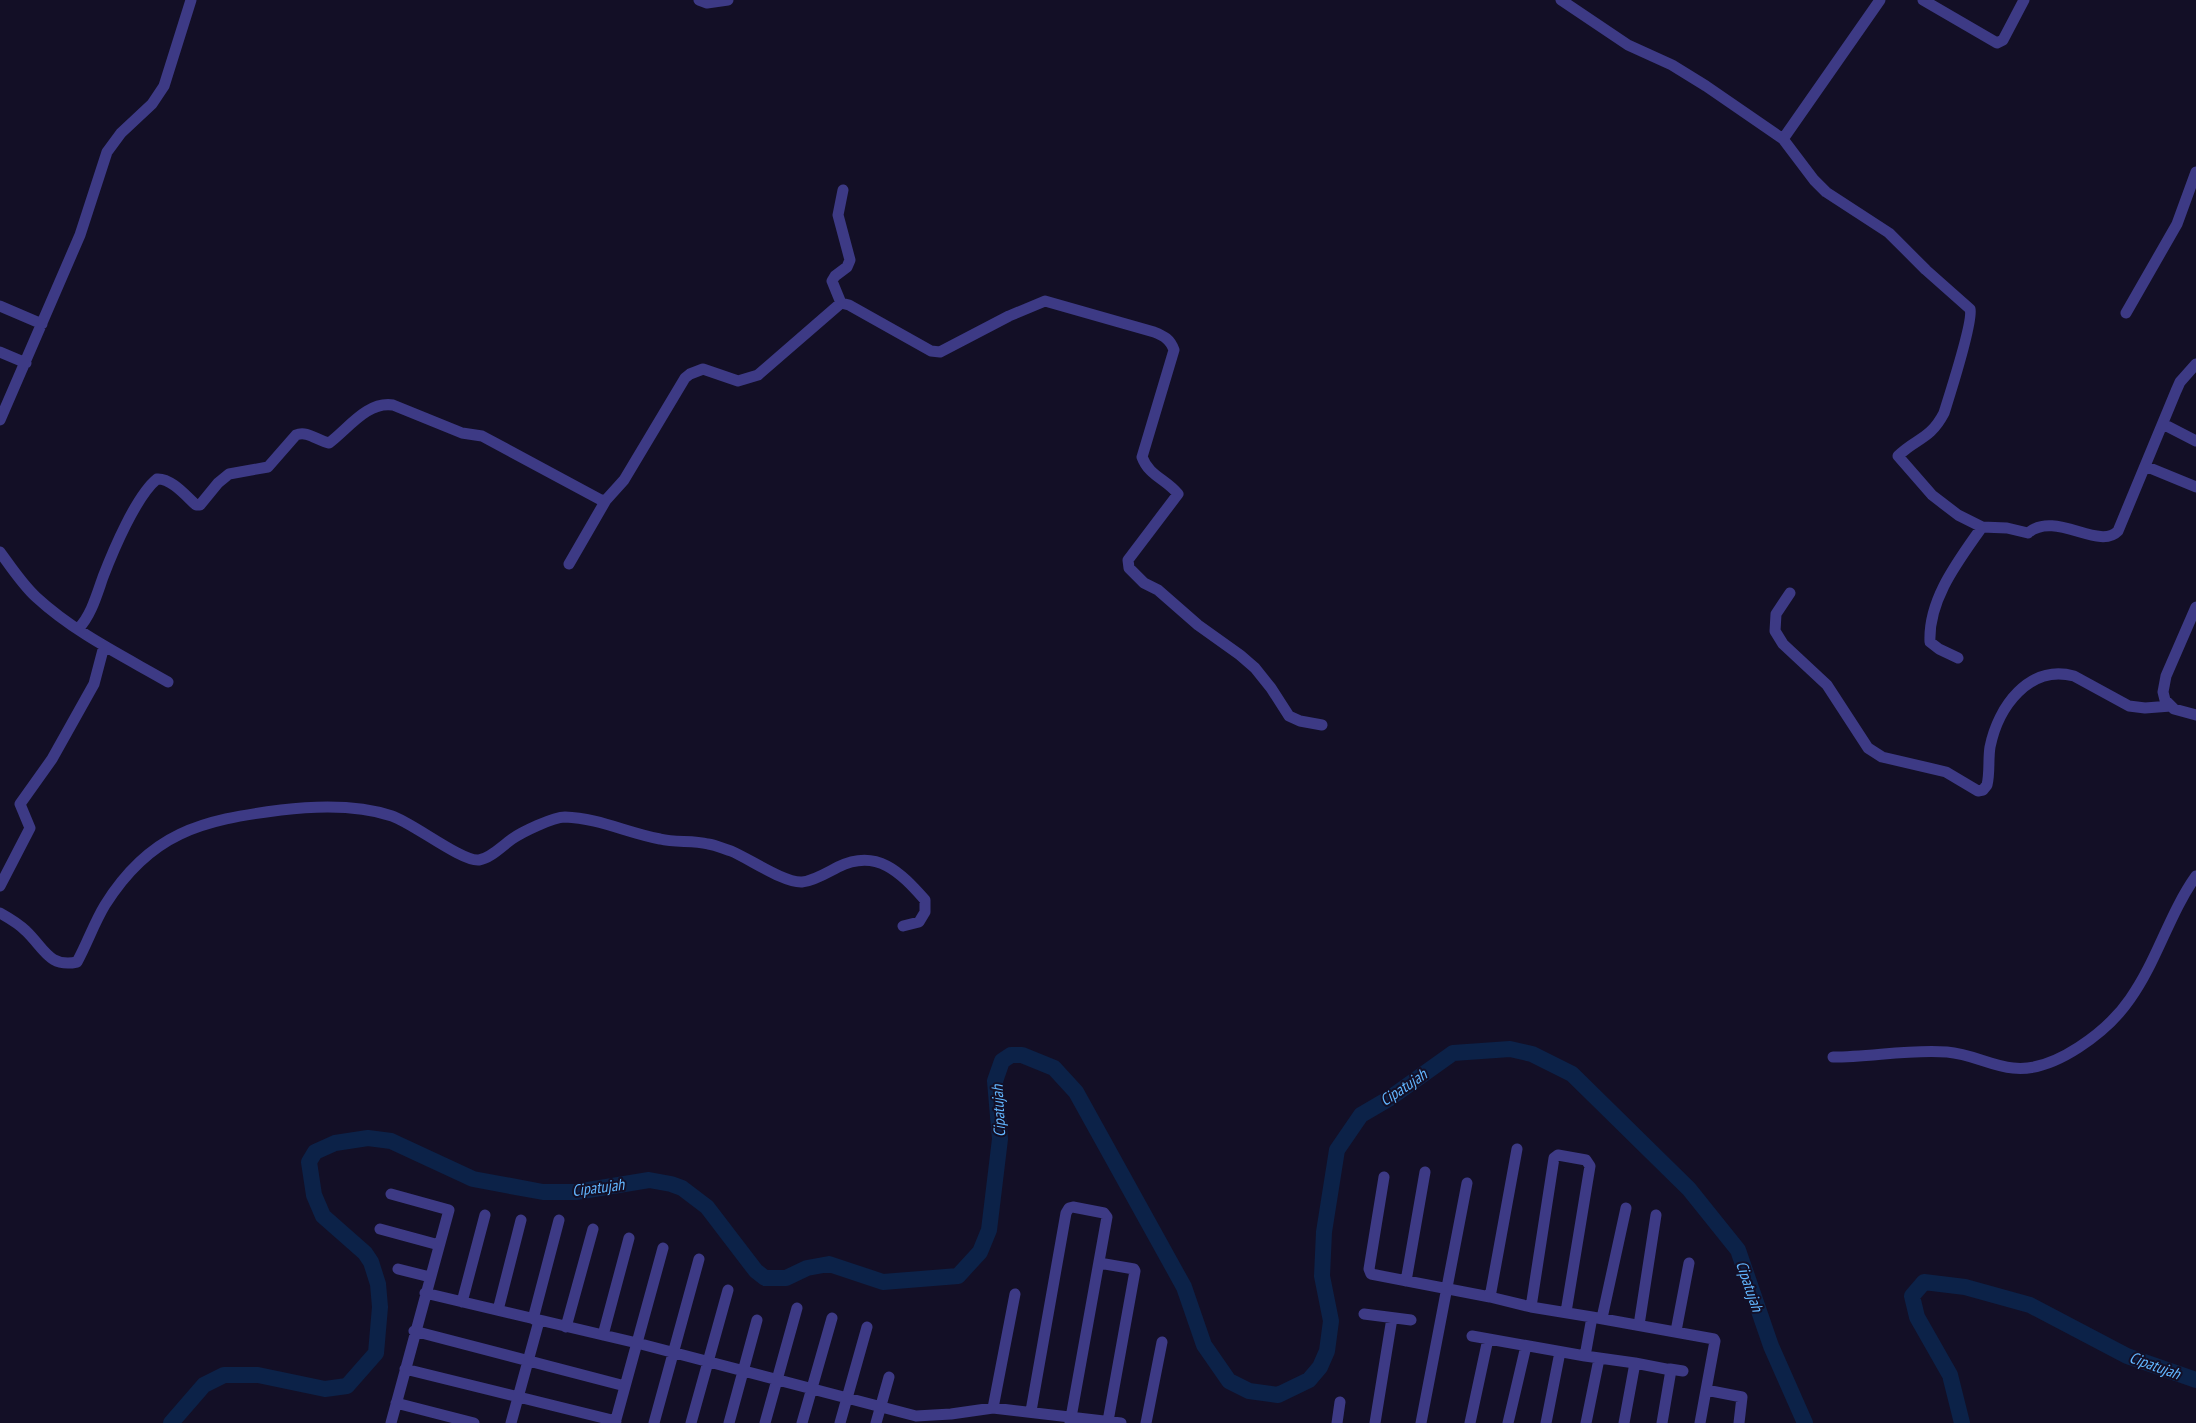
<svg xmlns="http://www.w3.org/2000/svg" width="2196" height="1423" font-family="'PT Sans Narrow',sans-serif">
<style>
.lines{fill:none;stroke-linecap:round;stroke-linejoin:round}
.river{stroke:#0c2248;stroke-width:16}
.street{stroke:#3d3a85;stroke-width:11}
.labels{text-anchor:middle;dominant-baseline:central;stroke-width:4;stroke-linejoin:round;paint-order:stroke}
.water-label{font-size:16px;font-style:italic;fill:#62b6ff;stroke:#130f26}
</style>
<rect width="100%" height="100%" fill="#130f26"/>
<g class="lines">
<path class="river" d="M171,1423L204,1385L224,1375H258L325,1389L347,1386L376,1353L380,1307L378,1284L371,1262L365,1253L323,1216L314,1195L309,1162L315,1152L335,1143L368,1138L391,1141L473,1179L543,1192H576L649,1180L671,1184L682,1188L707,1207L756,1271L765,1278H786L807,1268L829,1264L883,1282L958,1276L980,1252L989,1230L1000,1139L995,1081L1002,1061L1011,1055H1022L1054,1068L1076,1092L1184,1287L1204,1345L1229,1381L1249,1391L1278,1395L1309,1380L1320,1367L1327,1351L1331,1321L1322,1276L1324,1232L1337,1150L1361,1115L1390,1098L1453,1053L1510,1049L1532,1054L1572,1074L1689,1189L1738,1250L1771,1346L1805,1423
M1962,1423L1950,1375L1917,1317L1912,1296L1924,1282L1965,1287L2030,1305L2127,1356L2196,1380"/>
<path class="street" d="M699,0L707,3L728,0
M1561,0L1628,45L1672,65L1706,86L1783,139L1880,0
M1923,0L1997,43L2003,40L2024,0
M1783,139L1814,180L1826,192L1889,233L1926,270L1970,309C1974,320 1949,397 1944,413C1930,440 1916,438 1898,456L1932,495L1958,515L1982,527L2007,528L2028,533C2055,510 2099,551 2118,531L2176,391L2180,382L2196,364
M841,303L832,281L835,276L847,267L850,260L838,215L843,190
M0,306L42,324
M2126,313L2177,224L2196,172
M0,352L26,363
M0,420L80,235L107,152L121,133L152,104L164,86L191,0
M2163,424L2196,441
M2145,466L2196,487
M0,552C11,567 22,584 36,597C75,633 123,656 168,682
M569,564L606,500
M1790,593L1776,614L1775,631L1783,644L1827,685L1868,748L1882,757L1946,772L1978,791L1983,790L1987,785C1990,773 1988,759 1990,747C1998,707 2029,664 2074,676L2129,706L2145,708L2171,706
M2196,607L2166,676L2163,692L2165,700L2174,709L2196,715
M78,629C91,616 97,594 103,577C113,551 136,496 157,479C171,478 186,496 196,505H200L218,483L229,474L268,467L296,435C307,430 318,441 329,443C348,429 367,401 393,405L462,433L482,436L601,500H606L624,480L685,378L690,374L703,369L738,381L758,375L841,303L849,305L931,351L940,352L1009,316L1045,301L1154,332C1164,336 1170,339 1174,350L1142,457C1149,476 1166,479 1178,494L1128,560L1129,568L1144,583L1158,590L1198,625L1240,655L1255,668L1271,688L1289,716L1300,721L1322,725
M1958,658L1939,649L1930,642C1928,599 1959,560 1982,527
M0,886L30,828L20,804L52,759L94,684L104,646
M0,913C9,918 19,924 26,931C44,948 49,968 77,962C87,944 94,923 105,905C150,833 201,820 281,810C315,806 359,805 392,816C413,823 462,862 479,860C491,858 502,846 512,839C522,832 553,817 565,817C598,818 628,833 660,839C676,843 692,840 708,844C716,845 724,849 731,851C750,859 784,883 802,882C814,881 828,872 838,867C877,848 900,872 925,900V912L919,922L903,926
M1833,1057C1871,1057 1909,1049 1947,1052C1972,1054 1991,1066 2013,1068C2054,1073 2108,1031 2130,999C2157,961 2169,914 2196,876
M1384,1177L1369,1269L1371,1274L1490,1297L1517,1149
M380,1229L439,1245
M1099,1263L1134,1269L1135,1271L1108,1421
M398,1269L430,1277
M1406,1281L1425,1172
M425,1293L637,1343L916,1416L951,1414L993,1408L1121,1423
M1490,1297L1531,1307L1554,1158L1558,1155L1586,1160L1590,1166L1566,1312
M462,1302L485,1215
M1531,1307L1592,1317
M498,1310L521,1220
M1364,1314L1411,1320
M1602,1318L1626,1208
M533,1319L559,1220
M1639,1325L1656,1215
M566,1327L593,1229
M414,1331L625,1386
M1676,1331L1689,1263
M603,1335L629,1238
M1472,1336L1585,1356
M405,1369L616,1421
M1670,1369L1683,1371
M396,1403L474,1423
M993,1408L1015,1294
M1031,1411L1066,1213L1069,1208L1073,1207L1104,1213L1107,1217L1070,1423
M391,1423L449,1210L391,1194
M511,1423L539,1321
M615,1423L663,1248
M654,1423L699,1259
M691,1423L728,1290
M729,1423L757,1320
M765,1423L797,1308
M802,1423L832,1318
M840,1423L867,1327
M876,1423L889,1377
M1146,1423L1162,1342
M1337,1423L1340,1402
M1375,1423L1392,1318
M1421,1423L1467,1183
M1470,1423L1488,1339
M1508,1423L1526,1346
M1546,1423L1560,1352
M1586,1423L1599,1359
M1624,1423L1635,1363
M1662,1423L1671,1370L1635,1363L1585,1356L1592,1317L1714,1339L1715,1341L1706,1390
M1700,1423L1706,1390L1742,1397L1739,1423"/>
</g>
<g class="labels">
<g class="water-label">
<text transform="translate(1403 1087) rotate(-34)">Cipatujah</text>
<text transform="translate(998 1111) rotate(-93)">Cipatujah</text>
<text transform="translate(598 1187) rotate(-7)">Cipatujah</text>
<text transform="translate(1750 1286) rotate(71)">Cipatujah</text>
<text transform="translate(2155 1365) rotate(20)">Cipatujah</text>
</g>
</g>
</svg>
